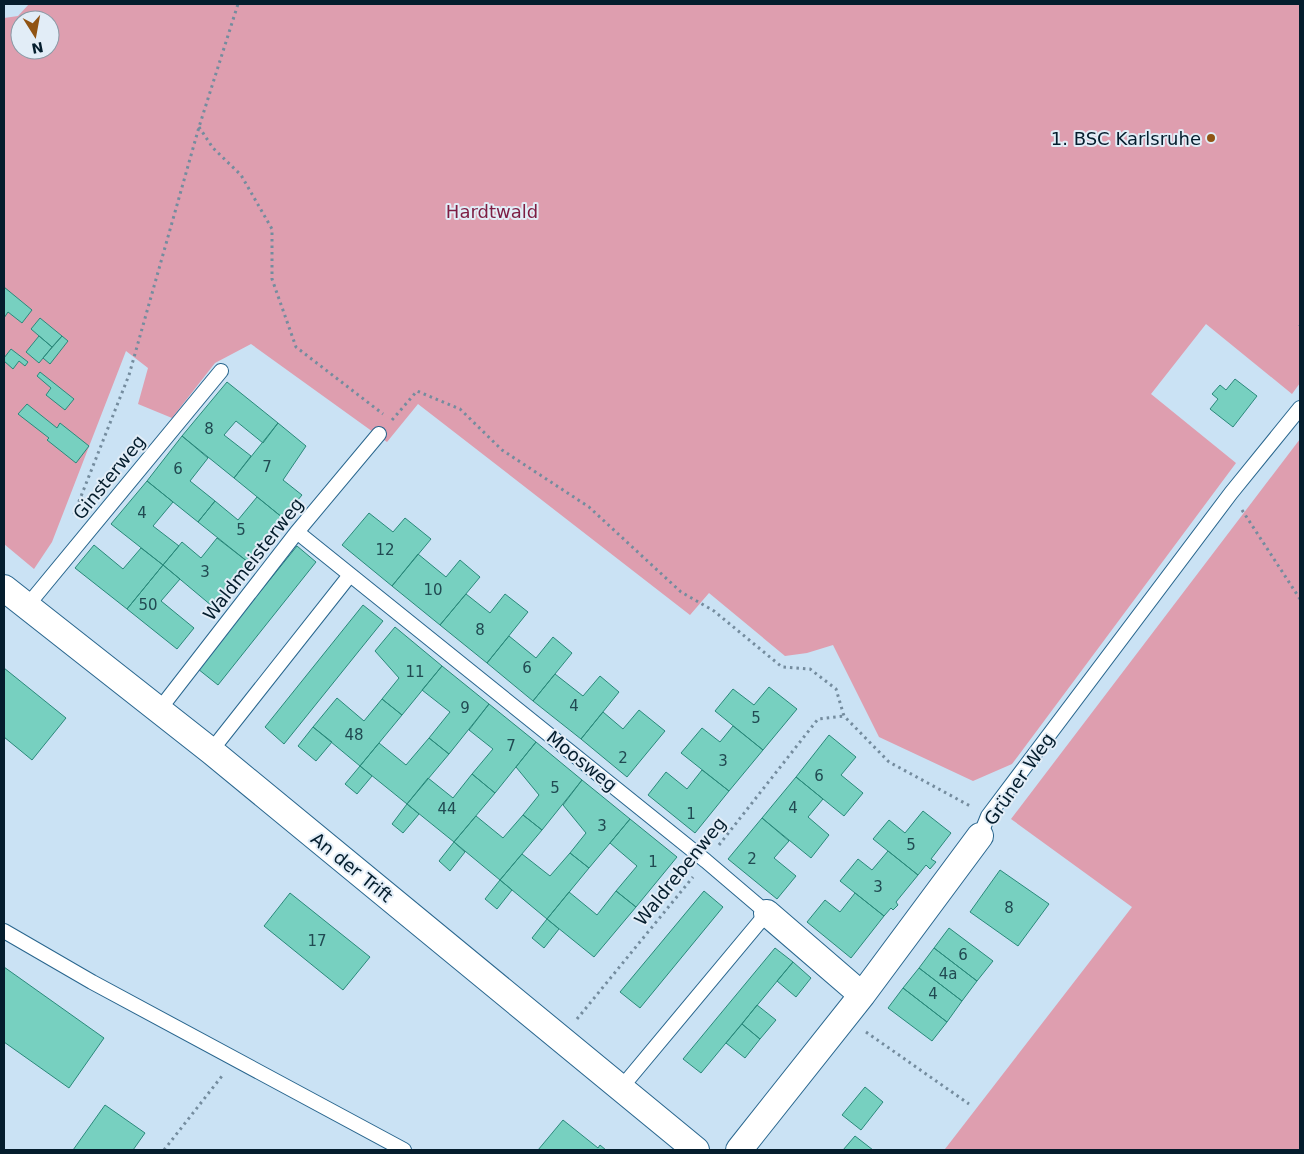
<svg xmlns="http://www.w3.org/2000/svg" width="1304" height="1154" font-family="'DejaVu Sans',sans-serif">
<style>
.green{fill:#de9eaf;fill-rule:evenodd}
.building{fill:#77d0c0;stroke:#2a897b}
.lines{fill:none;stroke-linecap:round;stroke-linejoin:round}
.lane-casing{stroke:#29668e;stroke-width:16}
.street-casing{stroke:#29668e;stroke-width:28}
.path{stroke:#748c9e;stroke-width:3;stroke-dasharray:2.5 4;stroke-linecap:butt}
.lane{stroke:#fff;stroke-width:14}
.street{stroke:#fff;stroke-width:26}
.poi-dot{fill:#905414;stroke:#e2edf7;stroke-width:2}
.labels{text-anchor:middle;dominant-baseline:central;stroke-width:4;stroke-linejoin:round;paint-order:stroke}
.number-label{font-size:15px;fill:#214a52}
.poi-label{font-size:18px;fill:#041d2d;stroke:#e2edf7;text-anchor:end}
.park-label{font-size:18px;fill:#7d1d43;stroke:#e2edf7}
.street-label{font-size:18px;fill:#041d2d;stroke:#e2edf7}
</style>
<rect width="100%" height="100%" fill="#cae2f4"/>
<path class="green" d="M29,4H1300V383L1292,394L1206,324L1151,394L1236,463L1012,764L973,781L879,737L833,645L807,653L785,656L709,593L690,615L418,404L387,442L251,344L215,363L172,418L138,404L148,368L126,351L52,542L34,569L4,544V18L18,16ZM20,20H50V50H20Z
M1300,439V1150H947L945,1149L1132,907L1011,819Z"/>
<path class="building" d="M4,287L32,310L22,323L8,312L4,318Z
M40,318L62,336L52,347L31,329Z
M39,336L52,347L39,363L26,352Z
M62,336L68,341L50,364L43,358Z
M11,349L28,362L25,366L19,361L13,369L4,361V358Z
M40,372L74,399L65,410L46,395L51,388L37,376Z
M1235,379L1257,396L1233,427L1210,409L1218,399L1212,394L1220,385L1226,390Z
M227,382L278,423L263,443L236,421L224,435L251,456L234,478L182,436Z
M27,404L57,428L60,423L89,446L76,463L47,440L49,438L18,414Z
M278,423L306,446L283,480L302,495L283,518L234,478Z
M182,436L208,458L190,481L215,501L198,522L147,481Z
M147,481L173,502L153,526L179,546L163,565L111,524Z
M257,497L283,518L248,562L198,522L215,501L238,520Z
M369,513L393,532L405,518L431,539L392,586L342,545Z
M217,538L248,562L212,606L163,565L182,542L201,558Z
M94,545L123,569L141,548L163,565L127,609L75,568Z
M297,546L316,562L218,685L198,669Z
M418,554L446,577L460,560L480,577L440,625L392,586Z
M163,565L180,579L161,601L194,628L177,649L127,609Z
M466,594L490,613L505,594L528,612L487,663L440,625Z
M363,605L383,621L284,744L265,727Z
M395,627L442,666L402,715L382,699L399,678L375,651Z
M509,636L536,658L553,637L572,653L533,701L487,663Z
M442,666L489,704L449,754L429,738L450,712L422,690Z
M4,668L66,718L32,760L4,737Z
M555,674L583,696L600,676L619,692L581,739L533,701Z
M769,687L797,709L763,750L715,711L733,689L754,705Z
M337,698L364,721L382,699L402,715L360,766L313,727Z
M489,704L536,742L495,793L472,774L493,749L469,730Z
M639,710L665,731L627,777L581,739L603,712L623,729Z
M733,726L763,750L729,791L681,753L702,728L720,742Z
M313,727L332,742L316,761L298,746Z
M829,735L856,757L841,775L863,793L844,816L796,777Z
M429,738L449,754L407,804L360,766L379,743L406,765Z
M536,742L582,780L542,830L523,815L539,795L516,767Z
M360,766L372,776L357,794L345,784Z
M702,770L729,791L695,833L648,795L666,772L687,789Z
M472,774L495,793L454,842L407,804L428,778L453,798Z
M796,777L823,799L808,817L829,835L811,858L762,818Z
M582,780L630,819L589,868L570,853L586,833L563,805Z
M407,804L419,814L403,833L392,824Z
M923,811L951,833L931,859L936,862L930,869L926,865L918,875L873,839L889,820L905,833Z
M523,815L542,830L500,880L454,842L476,816L503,838Z
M762,818L789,841L774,858L796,876L777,899L728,859Z
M630,819L677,857L636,907L616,891L637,866L610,843Z
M454,842L465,852L450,871L439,861Z
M888,851L918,875L896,902L898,905L893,910L891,908L884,916L840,881L858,859L872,870Z
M570,853L589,868L547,919L500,880L522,854L550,876Z
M1000,870L1049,904L1018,946L970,912Z
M500,880L512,890L497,909L485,899Z
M616,891L636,907L594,957L547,919L569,892L597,915Z
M704,891L723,907L640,1008L620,992Z
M290,893L370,957L343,990L264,926Z
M855,893L884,916L851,958L807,922L825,900L840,912Z
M547,919L559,929L544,948L532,938Z
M949,928L993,961L977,981L934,948Z
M775,948L793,962L701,1073L683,1059Z
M934,948L977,981L962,1001L919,968Z
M793,962L811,978L796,997L777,981Z
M4,967L104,1038L69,1088L4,1042Z
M919,968L962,1001L947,1022L903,988Z
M903,988L947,1022L932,1041L888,1008Z
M757,1005L776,1020L760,1039L742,1024Z
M742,1024L760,1039L745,1058L726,1043Z
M865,1087L883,1102L861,1130L842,1115Z
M105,1105L145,1133L133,1150H73Z
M563,1120L598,1148L600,1145L606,1150H538Z
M855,1136L873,1150H843Z"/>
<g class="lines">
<defs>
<path id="lane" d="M297,532L706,861L767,913L621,1088
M27,606L221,371
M159,710L297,532L379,434
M211,751L350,575
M980,836L988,816L1231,493L1300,408
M4,931L92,982L404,1150"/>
<path id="street" d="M4,588L211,751L696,1150
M767,913L862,995
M739,1150L862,995L980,836"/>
</defs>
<use href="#lane" class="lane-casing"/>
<use href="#street" class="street-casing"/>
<path class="path" d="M199,127L213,148L241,175L272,229V279L296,347L383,414
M1300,325V326
M392,420L417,391L460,409L502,450L589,507L681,592L714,611L782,667L810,669L836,689L844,716L889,762L972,807
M1242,510L1300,599
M74,514L129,375L199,127L238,4
M719,845L818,719L844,716
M577,1019L693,877
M866,1032L969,1104
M164,1150L222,1076"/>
<use href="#lane" class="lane"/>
<use href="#street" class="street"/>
</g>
<circle class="poi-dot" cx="1211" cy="138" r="5"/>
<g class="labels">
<g class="number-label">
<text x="209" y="429">8</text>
<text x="267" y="467">7</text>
<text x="178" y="469">6</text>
<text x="142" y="513">4</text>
<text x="241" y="530">5</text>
<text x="385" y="550">12</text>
<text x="205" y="572">3</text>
<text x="433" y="590">10</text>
<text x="148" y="605">50</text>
<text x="480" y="630">8</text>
<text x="527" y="668">6</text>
<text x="415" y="672">11</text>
<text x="574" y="706">4</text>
<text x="465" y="708">9</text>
<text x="756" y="718">5</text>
<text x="354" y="735">48</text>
<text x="511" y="746">7</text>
<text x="623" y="758">2</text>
<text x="723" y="761">3</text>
<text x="819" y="776">6</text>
<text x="555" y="788">5</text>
<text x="793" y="808">4</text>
<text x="447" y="809">44</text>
<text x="691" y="814">1</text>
<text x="602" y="826">3</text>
<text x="911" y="845">5</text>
<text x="752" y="859">2</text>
<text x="653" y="862">1</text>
<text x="878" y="887">3</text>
<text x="1009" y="908">8</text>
<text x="317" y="941">17</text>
<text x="963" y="955">6</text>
<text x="948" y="974">4a</text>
<text x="933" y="994">4</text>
</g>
<g class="poi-label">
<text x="1201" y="138">1. BSC Karlsruhe</text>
</g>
<g class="park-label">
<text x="492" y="211">Hardtwald</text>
</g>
<g class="street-label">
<text transform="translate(109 477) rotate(-51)">Ginsterweg</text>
<text transform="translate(253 559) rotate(-52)">Waldmeisterweg</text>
<text transform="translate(582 761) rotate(39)">Moosweg</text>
<text transform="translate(1019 779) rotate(-55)">Grüner Weg</text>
<text transform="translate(352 867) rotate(39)">An der Trift</text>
<text transform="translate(680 871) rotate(-51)">Waldrebenweg</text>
</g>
</g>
<rect width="1304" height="1154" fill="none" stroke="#041d2d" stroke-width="10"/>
<g transform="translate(35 35) rotate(169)"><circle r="24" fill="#e2edf7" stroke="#899aa6"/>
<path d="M0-4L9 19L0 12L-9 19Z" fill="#905414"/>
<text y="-8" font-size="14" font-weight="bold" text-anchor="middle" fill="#041d2d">N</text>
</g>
</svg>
